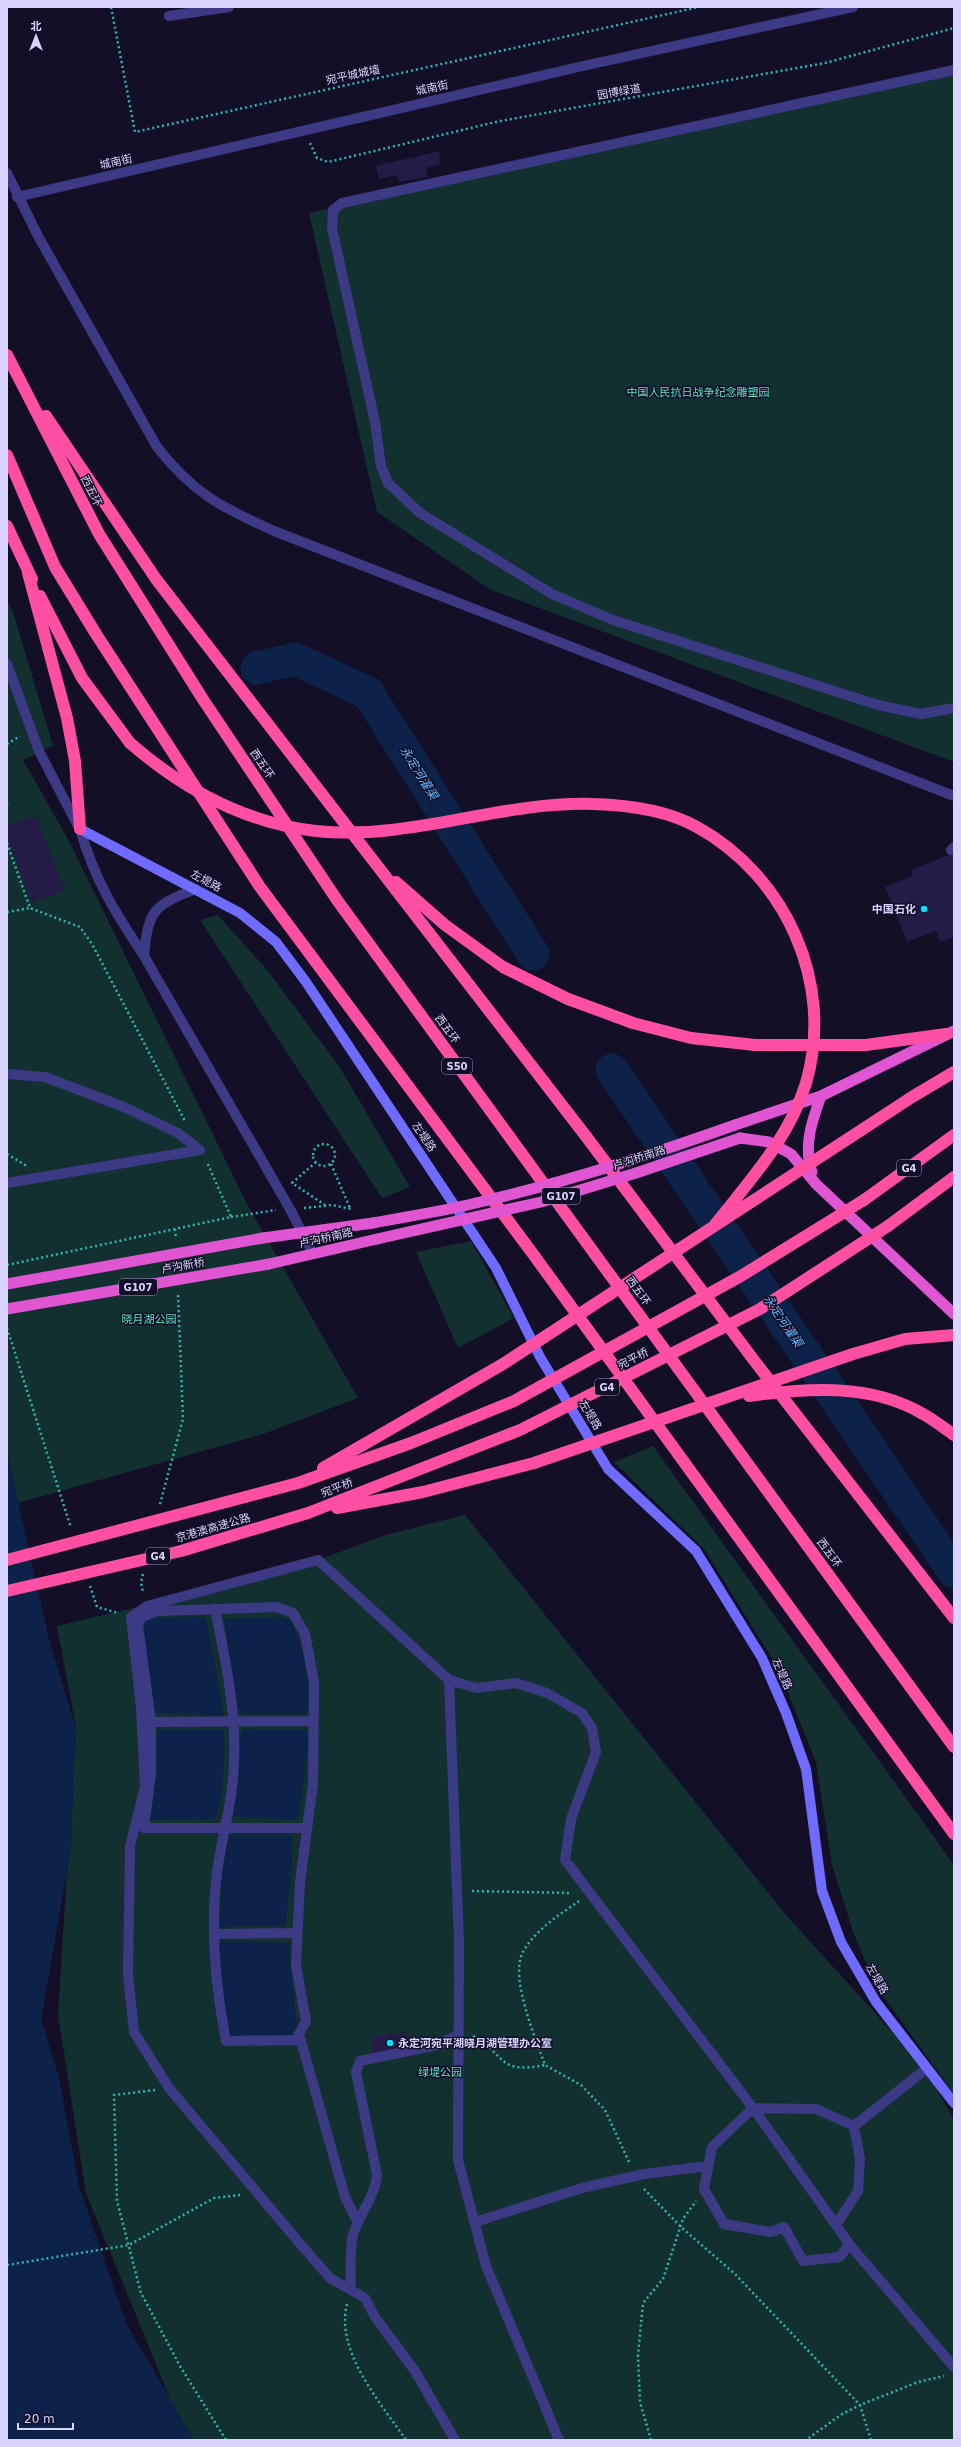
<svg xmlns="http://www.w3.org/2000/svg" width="961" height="2447" font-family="'DejaVu Sans','Noto Sans SC',sans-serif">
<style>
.green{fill:#12302f}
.water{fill:#0c2248}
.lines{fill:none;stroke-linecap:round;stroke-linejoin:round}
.river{stroke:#0c2248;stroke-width:33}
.building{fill:#241b47}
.path{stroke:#2fb8b0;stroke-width:2.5;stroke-dasharray:2 3;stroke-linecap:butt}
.service{stroke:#3d3a85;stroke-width:10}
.pedestrian{stroke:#3d3a85;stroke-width:10}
.minor{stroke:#3d3a85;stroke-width:10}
.tertiary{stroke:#3d3a85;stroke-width:10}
.secondary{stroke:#6f6bff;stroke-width:10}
.trunk{stroke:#e055d1;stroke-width:11}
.motorway{stroke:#ff4fa3;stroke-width:12}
.trunk-bridge{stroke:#e055d1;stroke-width:11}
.motorway-bridge{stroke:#ff4fa3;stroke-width:12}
.poi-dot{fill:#00e5ff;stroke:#130f26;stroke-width:1.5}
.labels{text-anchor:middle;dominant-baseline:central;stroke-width:3;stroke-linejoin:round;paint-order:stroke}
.shield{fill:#130f26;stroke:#9e99be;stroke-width:1}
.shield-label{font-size:10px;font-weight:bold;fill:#d9d4ff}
.street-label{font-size:11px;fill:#d9d4ff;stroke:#130f26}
.park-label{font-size:11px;fill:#5fe0c0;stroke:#130f26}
.poi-label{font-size:11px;font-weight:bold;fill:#d9d4ff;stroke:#130f26;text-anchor:end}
.water-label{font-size:12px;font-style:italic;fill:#62b6ff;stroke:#130f26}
</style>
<rect width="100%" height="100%" fill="#130f26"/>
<path class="green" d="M954,74V762L491,590L377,512L309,213Z
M7,599L14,615L53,746L23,760L69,841L248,1206L358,1398L263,1434L18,1503L7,1452Z
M218,915L268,971L339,1066L410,1187L382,1198L200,920Z
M471,1241L514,1318L458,1348L416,1252Z
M653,1446L954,1865V2094L876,1986L853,1932L832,1865L816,1762L778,1668L704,1549L614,1462Z
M465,1515L786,1915L926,2069L954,2120V2440H187L86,2193L58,2015L76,1728L57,1626L282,1573L386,1535Z"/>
<path class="water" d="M7,1452L50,1643L76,1728L71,1849L41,2019L59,2078L79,2186L126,2323L194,2440H7Z
M206,1617L224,1715L155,1713L142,1625V1618Z
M281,1617L291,1621C302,1643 312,1687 308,1711L305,1714H242L238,1709L224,1619Z
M243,1729L306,1730L309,1743L298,1820L235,1817L233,1812L240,1760V1740Z
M160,1730H224C225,1749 224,1803 215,1819L150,1820L155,1741Z
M229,1835H291C296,1845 286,1909 286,1925L220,1927L222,1872Z
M223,1941L290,1943V1963L297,2026L291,2035L231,2036C222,2005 220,1976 219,1944Z"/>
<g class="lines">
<path class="river" d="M257,668L295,659L368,693L533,954
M612,1070L954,1572"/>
</g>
<path class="building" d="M439,151L441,164L426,168L427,177L399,182L397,175L379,179L376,166Z
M36,816L65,890L32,903L7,838V825Z
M954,853V937L940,942L936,931L907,942L885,887L913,876L911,870Z
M407,2032L409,2049L372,2053L371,2036Z"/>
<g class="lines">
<path class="path" d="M111,7L135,132L699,7
M310,143L317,158L328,162L500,121L825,63L954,28
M7,744L20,736
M7,803V808
M7,843L30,908L80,927L92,944L185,1121
M7,912L30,908
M313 1155a11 11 0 1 1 22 0a11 11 0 1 1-22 0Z
M7,1154L27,1166
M316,1162L292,1183L325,1205
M331,1164L350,1208
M304,1208L332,1205L351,1209V1211
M231,1217L276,1210
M175,1229L176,1239
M7,1265L231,1217L207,1162
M7,1328L71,1528
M160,1504L183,1419L178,1294
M143,1574L141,1582L143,1593
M90,1586L97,1607L118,1613
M472,1891L572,1893
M579,1901C559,1915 535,1930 523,1952C509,1976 536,2040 545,2065L581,2085L605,2110L630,2164
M473,2036C506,2054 497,2075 545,2065
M155,2090L114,2095L117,2201L141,2293L180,2366L226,2440
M644,2189L681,2227L735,2274L860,2405L842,2414L806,2440
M7,2265L129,2245L214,2198L240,2195
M347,2304C335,2352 381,2403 406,2440
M651,2440L640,2402L638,2355L643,2303L663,2279L683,2219L696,2201
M871,2440L860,2405L918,2382L944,2376"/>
<path class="service" d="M169,16L229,7
M951,850L954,847
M7,1074L45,1077L124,1107L178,1133L200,1150
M7,1183L200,1150
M215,1609C225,1658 236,1708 234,1759C234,1797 222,1835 217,1872C210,1928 215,1985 226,2041L301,2040
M449,1680L477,1688L516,1683L547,1693L582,1713L592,1728L596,1752L571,1819L565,1860L753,2108L836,2225
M151,1722L314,1721
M306,1828H144L151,1773V1722L138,1625L141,1618L157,1611L276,1607L293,1613L305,1634L314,1682L313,1784L300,1882L296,1965L306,2021L299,2034L345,2197L358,2223
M214,1934L297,1933
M854,2126L860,2159L858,2191L836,2225L849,2244L840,2257L803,2261L784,2227L771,2232L724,2224L704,2189L712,2147L753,2108L816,2109L854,2126L926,2069
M475,2222L582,2188L644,2174L708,2166
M849,2244L954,2367
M351,2290C351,2272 349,2252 353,2235C359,2214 375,2197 377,2175L356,2072L360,2061L438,2045L459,2034
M455,2440L415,2371L375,2317L365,2298L330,2278L302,2246L169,2088L134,2032L128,1974L130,1846L145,1787L141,1708L131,1617L147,1606L318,1560L449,1680L459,1942L458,2160L486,2266L559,2440"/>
<path class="pedestrian" d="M7,664L39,751L79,828"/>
<path class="minor" d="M954,70L342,203L333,210L332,228L375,422L381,466L388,483L420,513L552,594L613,620L878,705L921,714L954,708"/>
<path class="tertiary" d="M7,173L38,236L157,447C194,494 221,507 274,531L954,796
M17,197L583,66L853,7
M80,829C95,881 115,912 144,956C148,910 154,905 196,889
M144,956L290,1209L313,1254"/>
<path class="secondary" d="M80,829L240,913L276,942L306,982L496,1268L540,1357L608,1469L696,1551L762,1658L786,1713L806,1769L822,1891L841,1942L876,2002L954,2103"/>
<path class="trunk" d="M735,1125L821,1096L954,1031
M740,1138L769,1142L791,1154L816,1184L954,1314
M812,1172C803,1146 812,1121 821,1096
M263,1238L373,1223
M269,1264L377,1239"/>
<path class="motorway" d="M7,355L99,534L204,701L337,900L954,1747
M46,416L156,579L585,1135L756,1363L954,1618
M7,455L55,567L96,634L260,887L533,1254L954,1834
M7,526L32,579
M28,573L67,718L75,761L80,829
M40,596L82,678L130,743
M396,882L445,925L503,967L568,999L633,1023L691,1038L755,1045H866L946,1034
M864,1200L954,1135
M888,1226L954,1177"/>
<path class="trunk-bridge" d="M373,1223C409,1216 445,1211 480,1202C566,1182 651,1155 735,1125
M377,1239L541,1202L636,1173L740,1138
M7,1284L263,1238
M7,1309L269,1264"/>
<path class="motorway-bridge" d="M130,743C183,789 245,823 316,831C410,841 500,801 593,804C627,805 667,810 697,827C786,876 835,984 806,1083C789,1139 749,1181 714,1226
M749,1396C807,1388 871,1383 923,1414C934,1420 944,1428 954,1435
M323,1468L503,1364L912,1097L954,1072
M337,1508L423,1492L534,1463L853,1354L905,1339L954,1335
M7,1560L298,1483L411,1443L514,1401L741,1276L864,1200
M7,1591L181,1551L308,1513L520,1430L760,1309L888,1226"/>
</g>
<g class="poi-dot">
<circle cx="924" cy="909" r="4"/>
<circle cx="390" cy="2043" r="4"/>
</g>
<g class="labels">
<g class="shield">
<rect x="442" y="1058" width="30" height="16" rx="3"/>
<rect x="897" y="1160" width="24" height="16" rx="3"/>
<rect x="542" y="1188" width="38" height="16" rx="3"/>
<rect x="119" y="1279" width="38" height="16" rx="3"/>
<rect x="595" y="1379" width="24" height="16" rx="3"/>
<rect x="146" y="1548" width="24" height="16" rx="3"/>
</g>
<g class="shield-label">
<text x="457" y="1066">S50</text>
<text x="909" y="1168">G4</text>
<text x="561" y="1196">G107</text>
<text x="138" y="1287">G107</text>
<text x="607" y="1387">G4</text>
<text x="158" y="1556">G4</text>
</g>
<g class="street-label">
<text transform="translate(353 75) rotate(-12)">宛平城城墙</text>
<text transform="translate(432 88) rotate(-13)">城南街</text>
<text transform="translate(619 92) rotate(-10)">园博绿道</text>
<text transform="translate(116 162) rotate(-13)">城南街</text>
<text transform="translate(91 491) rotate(63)">西五环</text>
<text transform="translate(262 764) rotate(56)">西五环</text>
<text transform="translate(206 881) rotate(28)">左堤路</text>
<text transform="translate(447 1029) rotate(54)">西五环</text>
<text transform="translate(424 1137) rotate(56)">左堤路</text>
<text transform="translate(639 1158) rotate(-18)">卢沟桥南路</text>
<text transform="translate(326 1238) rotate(-13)">卢沟桥南路</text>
<text transform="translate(183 1266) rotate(-10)">卢沟新桥</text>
<text transform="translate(638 1291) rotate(54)">西五环</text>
<text transform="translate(633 1359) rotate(-27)">宛平桥</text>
<text transform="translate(590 1415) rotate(59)">左堤路</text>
<text transform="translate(337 1488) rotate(-21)">宛平桥</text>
<text transform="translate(213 1528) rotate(-16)">京港澳高速公路</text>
<text transform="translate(829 1553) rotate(54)">西五环</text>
<text transform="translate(782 1674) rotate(66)">左堤路</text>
<text transform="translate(877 1979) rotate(60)">左堤路</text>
</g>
<g class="park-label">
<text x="698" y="392">中国人民抗日战争纪念雕塑园</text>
<text x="149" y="1319">晓月湖公园</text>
<text x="440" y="2072">绿堤公园</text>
</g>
<g class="poi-label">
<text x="916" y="909">中国石化</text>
<text x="398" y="2043" text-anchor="start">永定河宛平湖晓月湖管理办公室</text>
</g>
<g class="water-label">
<text transform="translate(419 773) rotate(58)">永定河灌渠</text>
<text transform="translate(783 1321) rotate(56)">永定河灌渠</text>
</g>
</g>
<rect width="961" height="2447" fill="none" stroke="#d9d4ff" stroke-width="16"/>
<g transform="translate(36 36)" stroke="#130f26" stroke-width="3" paint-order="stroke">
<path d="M0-3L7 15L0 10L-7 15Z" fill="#d9d4ff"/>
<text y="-6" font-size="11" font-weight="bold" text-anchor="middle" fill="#d9d4ff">北</text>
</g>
<path d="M18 2423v6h55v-6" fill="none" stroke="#d9d4ff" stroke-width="2"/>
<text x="24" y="2423" font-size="12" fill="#d9d4ff" stroke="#130f26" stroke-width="3" paint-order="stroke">20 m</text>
</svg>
